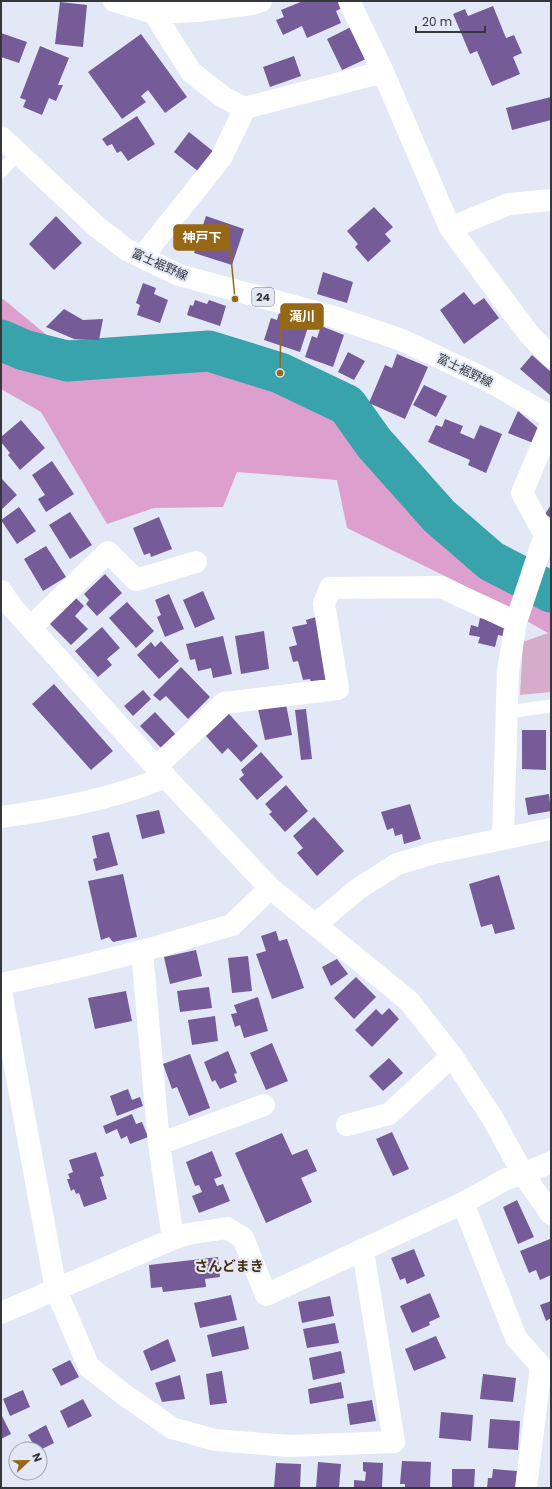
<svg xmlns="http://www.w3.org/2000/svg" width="552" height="1489" font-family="Poppins,'Noto Sans JP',sans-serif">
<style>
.green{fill:#d5acca}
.forest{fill:#dd9fce}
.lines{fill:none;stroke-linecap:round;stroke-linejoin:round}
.river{stroke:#39a3ac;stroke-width:41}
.building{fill:#755b97}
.lane{stroke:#fff;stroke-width:13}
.street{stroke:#fff;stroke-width:22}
.secondary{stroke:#fff;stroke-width:22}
.primary{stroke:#fff;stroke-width:22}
.labels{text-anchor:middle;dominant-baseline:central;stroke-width:4;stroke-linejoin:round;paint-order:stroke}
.shield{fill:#e3e8f6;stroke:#696c74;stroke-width:1}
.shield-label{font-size:11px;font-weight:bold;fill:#35373d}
.street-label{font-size:12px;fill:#35373d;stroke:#e3e8f6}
.quarter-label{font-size:14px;font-weight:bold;fill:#47310c;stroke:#e3e8f6}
.leader{fill:none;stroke:#966816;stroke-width:1.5}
.callout-dot{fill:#966816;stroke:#e3e8f6;stroke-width:1.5}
.callout{fill:#966816;stroke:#966816;stroke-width:1.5}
.callout-label{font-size:13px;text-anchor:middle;font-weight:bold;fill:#fff}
</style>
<rect width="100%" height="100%" fill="#e3e8f6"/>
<path class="green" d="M551,632V692L520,695L523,642Z"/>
<path class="forest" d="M3,299L94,374L159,363L235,366L312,394L342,411L388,450L483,535L541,580L551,579V632L548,633L457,582L347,528L337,480L237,472L223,507L154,508L107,524L41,412L1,389V300Z"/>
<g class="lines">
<path class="river" d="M1,340L24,350L67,361L209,351L280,373L347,405L374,443L439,516L491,561L551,592"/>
</g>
<path class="building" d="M303,1H341L344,7L336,11L341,23L307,38L302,26L283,35L276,20L284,17L281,10Z
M60,2L87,5L83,47L55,44Z
M493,6L506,38L514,35L522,53L513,57L520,74L492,86L477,51L470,54L453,14L465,9L468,16Z
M351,27L366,59L342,70L327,39Z
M1,33L27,42L19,63L1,57Z
M141,34L187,97L165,113L148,90L141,96L146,102L122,119L88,72Z
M40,46L69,58L58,85H63L56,101L49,98L42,115L23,107L26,100L20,98Z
M294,56L301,76L270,87L263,67Z
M551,97V120L512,130L506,108Z
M137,116L155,144L128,161L121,151L117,153L112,144L107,146L102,139Z
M189,132L214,152L199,172L174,152Z
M374,207L393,227L385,234L391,241L368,262L355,247L358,244L347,231Z
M56,216L82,243L54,270L29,244Z
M206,216L244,229L232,265L194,253Z
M323,272L353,282L347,303L317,294Z
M143,283L156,288L154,294L168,300L160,323L137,315L140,305L136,303Z
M464,292L474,305L484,298L499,318L464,344L440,310Z
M195,300L207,304L209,300L226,306L220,326L187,315L190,305L193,306Z
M64,309L83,320L103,319L99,340L74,339L46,327Z
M279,313L309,324L300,352L264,340L271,318L277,320Z
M321,326L344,335L333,367L305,357L312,336L317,338Z
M348,352L365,361L354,380L338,372Z
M397,354L428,367L405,419L369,403L385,365L392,368Z
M532,355L551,372V396L520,369Z
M424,385L447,396L436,417L413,405Z
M518,411L539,429L533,443L508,433Z
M445,419L463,426L460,433L474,439L480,425L502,434L486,473L468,465L470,460L428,442L436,425L442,427Z
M21,420L45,448L20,470L8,455L10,453L1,442V437Z
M52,461L74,494L46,512L38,499L45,495L32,475Z
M1,478L17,495L1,510Z
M551,505V518L545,514Z
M19,507L36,531L17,544L1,520Z
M70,512L92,545L70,559L49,525Z
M159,517L172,549L151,557L150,553L144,555L133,528Z
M46,546L66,577L43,591L24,559Z
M105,574L122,593L97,616L86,604L89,600L84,594Z
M203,591L215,619L195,628L183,600Z
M169,594L184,629L165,637L157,617L161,615L155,600Z
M75,597L84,606L75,616L88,629L71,645L49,623Z
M127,602L154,631L136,648L109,618Z
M319,616L336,685L313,691L310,679L303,680L298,661L293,662L289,647L297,645L292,627L307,624L306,620Z
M480,618L506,624L503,636L498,635L495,647L478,643L480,637L469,635L471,625L478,627Z
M102,627L120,648L107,659L112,665L98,677L75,651Z
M264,631L269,669L241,674L235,636Z
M223,636L232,674L213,678L211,668L198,671L195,659L190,660L186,644Z
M161,641L179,661L159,679L137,655L151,642L155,647Z
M181,667L210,697L188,719L166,696L160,701L153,695Z
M54,684L113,751L91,770L32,704Z
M143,690L151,699L133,716L124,706Z
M286,704L292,735L265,740L258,709Z
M306,709L312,759L301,760L295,710Z
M155,712L178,737L164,751L140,726Z
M229,714L258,746L241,762L228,748L222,754L206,736Z
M522,730H546V770L522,769Z
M261,752L283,777L257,800L239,779L244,775L241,770Z
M286,785L308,811L285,832L269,814L272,812L265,804Z
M549,794L551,811L528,815L525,798Z
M410,804L421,839L404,844L402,834L395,836L393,828L387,830L381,812Z
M159,810L165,833L142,839L136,815Z
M314,817L344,851L317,876L297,853L303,848L293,836Z
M109,832L118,865L96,871L93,859L97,858L92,836Z
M123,874L137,937L113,942L109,937L101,940L88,881Z
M499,875L515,929L495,934L492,924L481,927L469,884Z
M276,931L279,941L287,939L304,988L272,999L256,954L266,951L261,936Z
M196,950L202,976L170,984L164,957Z
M248,956L252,991L232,993L228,958Z
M337,959L348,974L331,986L322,967Z
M356,977L376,997L354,1019L334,998Z
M209,987L212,1008L180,1012L177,991Z
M126,991L132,1021L95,1029L88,998Z
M258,997L268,1031L244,1038L240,1025L235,1027L231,1014L237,1013L234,1005Z
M389,1008L399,1019L372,1047L355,1030L376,1009L382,1015Z
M215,1016L218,1041L192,1045L188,1020Z
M272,1043L288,1081L266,1090L250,1053Z
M228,1051L237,1073L234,1074L237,1082L220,1089L215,1080L212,1082L204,1062Z
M190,1054L210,1108L189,1116L177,1087L172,1089L163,1064Z
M389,1058L403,1073L383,1091L369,1076Z
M128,1089L132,1100L140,1097L143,1106L117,1116L110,1096Z
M132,1114L136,1124L142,1122L148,1137L130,1144L127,1136L121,1139L117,1129L106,1134L103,1126Z
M392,1132L409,1169L393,1176L376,1139Z
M282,1133L292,1155L307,1149L317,1171L301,1178L312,1202L266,1223L235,1153Z
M212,1151L222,1176L214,1179L217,1186L223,1184L230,1201L199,1213L192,1196L202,1192L199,1185L195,1186L186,1162Z
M96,1152L104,1176L100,1177L107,1199L84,1207L79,1193L76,1194L74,1189L71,1191L67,1179H70L68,1174L73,1172L69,1160Z
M517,1200L534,1237L518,1244L503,1207Z
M550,1239L551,1275L540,1280L536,1270L529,1273L520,1251Z
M414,1249L425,1276L407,1284L405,1278L400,1280L391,1258Z
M218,1257L220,1277L205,1279L206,1287L163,1292L162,1287L151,1288L149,1265Z
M430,1293L440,1317L429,1322L430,1325L412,1333L400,1306Z
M231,1295L237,1320L200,1328L194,1303Z
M330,1296L334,1316L302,1323L298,1302Z
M551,1301V1318L546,1321L540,1305Z
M335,1323L339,1343L307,1348L303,1329Z
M244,1326L249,1349L212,1357L207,1335Z
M436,1336L446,1358L414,1371L405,1349Z
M168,1339L176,1361L151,1371L143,1351Z
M341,1351L345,1373L313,1380L309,1358Z
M70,1360L79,1377L61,1386L52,1369Z
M222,1371L227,1403L210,1405L206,1374Z
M483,1374L516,1378L513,1402L480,1399Z
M180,1375L185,1399L162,1402L155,1383Z
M341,1382L344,1398L310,1404L308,1389Z
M23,1390L30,1407L10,1416L3,1399Z
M83,1399L92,1416L68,1428L60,1411Z
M372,1400L376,1421L350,1425L347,1404Z
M441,1412L473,1415L471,1441L439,1438Z
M1,1414L11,1434L1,1439Z
M490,1419L520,1421L518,1450L488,1448Z
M46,1425L54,1443L40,1450L36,1449L28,1435Z
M402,1461L431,1462L430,1488H405V1484H400Z
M318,1462L341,1464L339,1488H316Z
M363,1462L383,1463L382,1488H354V1480L365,1481L366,1472L363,1471Z
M276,1463L301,1464L300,1488H274Z
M452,1469H475L474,1488H452Z
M493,1469L517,1471L516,1488H487L488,1478H492Z"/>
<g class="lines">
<path class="lane" d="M1,172L18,153
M507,712L551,706"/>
<path class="street" d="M114,1L154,13L197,11L252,4L261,1
M349,1L383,72L450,228L529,334L551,357
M154,13L191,72L223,97L245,108L383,72
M450,228L509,204L551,200
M142,257L221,158L245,108
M1,591L12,607L156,767L270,888L409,1001L452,1056L493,1119L523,1174L551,1214
M31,627L108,552L136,580L196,562
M156,767L224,703L338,689L324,604L330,588L441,587L516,622
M503,838L508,671L516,622L545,535L522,493L551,424
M316,924L358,889L397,864L434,853L551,829
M1,984L74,968L142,951
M1,991L56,1290L89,1367L126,1396L172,1428L215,1440L289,1446L394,1442L363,1251
M347,1125L389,1114L452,1056
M159,1144L264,1105
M463,1203L516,1338L541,1366L526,1488
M173,1239L159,1144L142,951L232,925L270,888
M1,1313L173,1239L188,1234L227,1228L243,1238L266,1295L463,1203L506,1179L523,1174L551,1162"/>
<path class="secondary" d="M1,817C58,809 112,799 166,777"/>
<path class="primary" d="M1,137L97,227L127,250L179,275L331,316L402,340L489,381L551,417"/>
</g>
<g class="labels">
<rect class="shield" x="252" y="288" width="22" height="18" rx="3"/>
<g class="shield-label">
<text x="263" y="297">24</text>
</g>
<g class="street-label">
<text transform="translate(160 264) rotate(24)">富士裾野線</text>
<text transform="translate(465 370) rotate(26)">富士裾野線</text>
</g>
<g class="quarter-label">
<text x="229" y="1266">さんどまき</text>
</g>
</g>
<path class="leader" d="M235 299L229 237M280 373L281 317"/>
<g class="callout-dot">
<circle cx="235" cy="299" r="4"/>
<circle cx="280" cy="373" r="4"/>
</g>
<g class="callout">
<rect x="174" y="225" width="55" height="25" rx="4"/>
<rect x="281" y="304" width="42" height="25" rx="4"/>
</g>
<g class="callout-label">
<text x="202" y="242">神戸下</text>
<text x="302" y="321">滝川</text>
</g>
<rect width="552" height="1489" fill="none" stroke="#35373d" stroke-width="4"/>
<g transform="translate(28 1461) rotate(68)"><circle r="19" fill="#e3e8f6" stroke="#9da1ac"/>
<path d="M0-3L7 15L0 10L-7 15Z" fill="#966816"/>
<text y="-6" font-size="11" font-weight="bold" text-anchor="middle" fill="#35373d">N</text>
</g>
<path d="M416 26v6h69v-6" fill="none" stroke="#35373d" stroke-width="2"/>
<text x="422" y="26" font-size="12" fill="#35373d" stroke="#e3e8f6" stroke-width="3" paint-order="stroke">20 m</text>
</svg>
